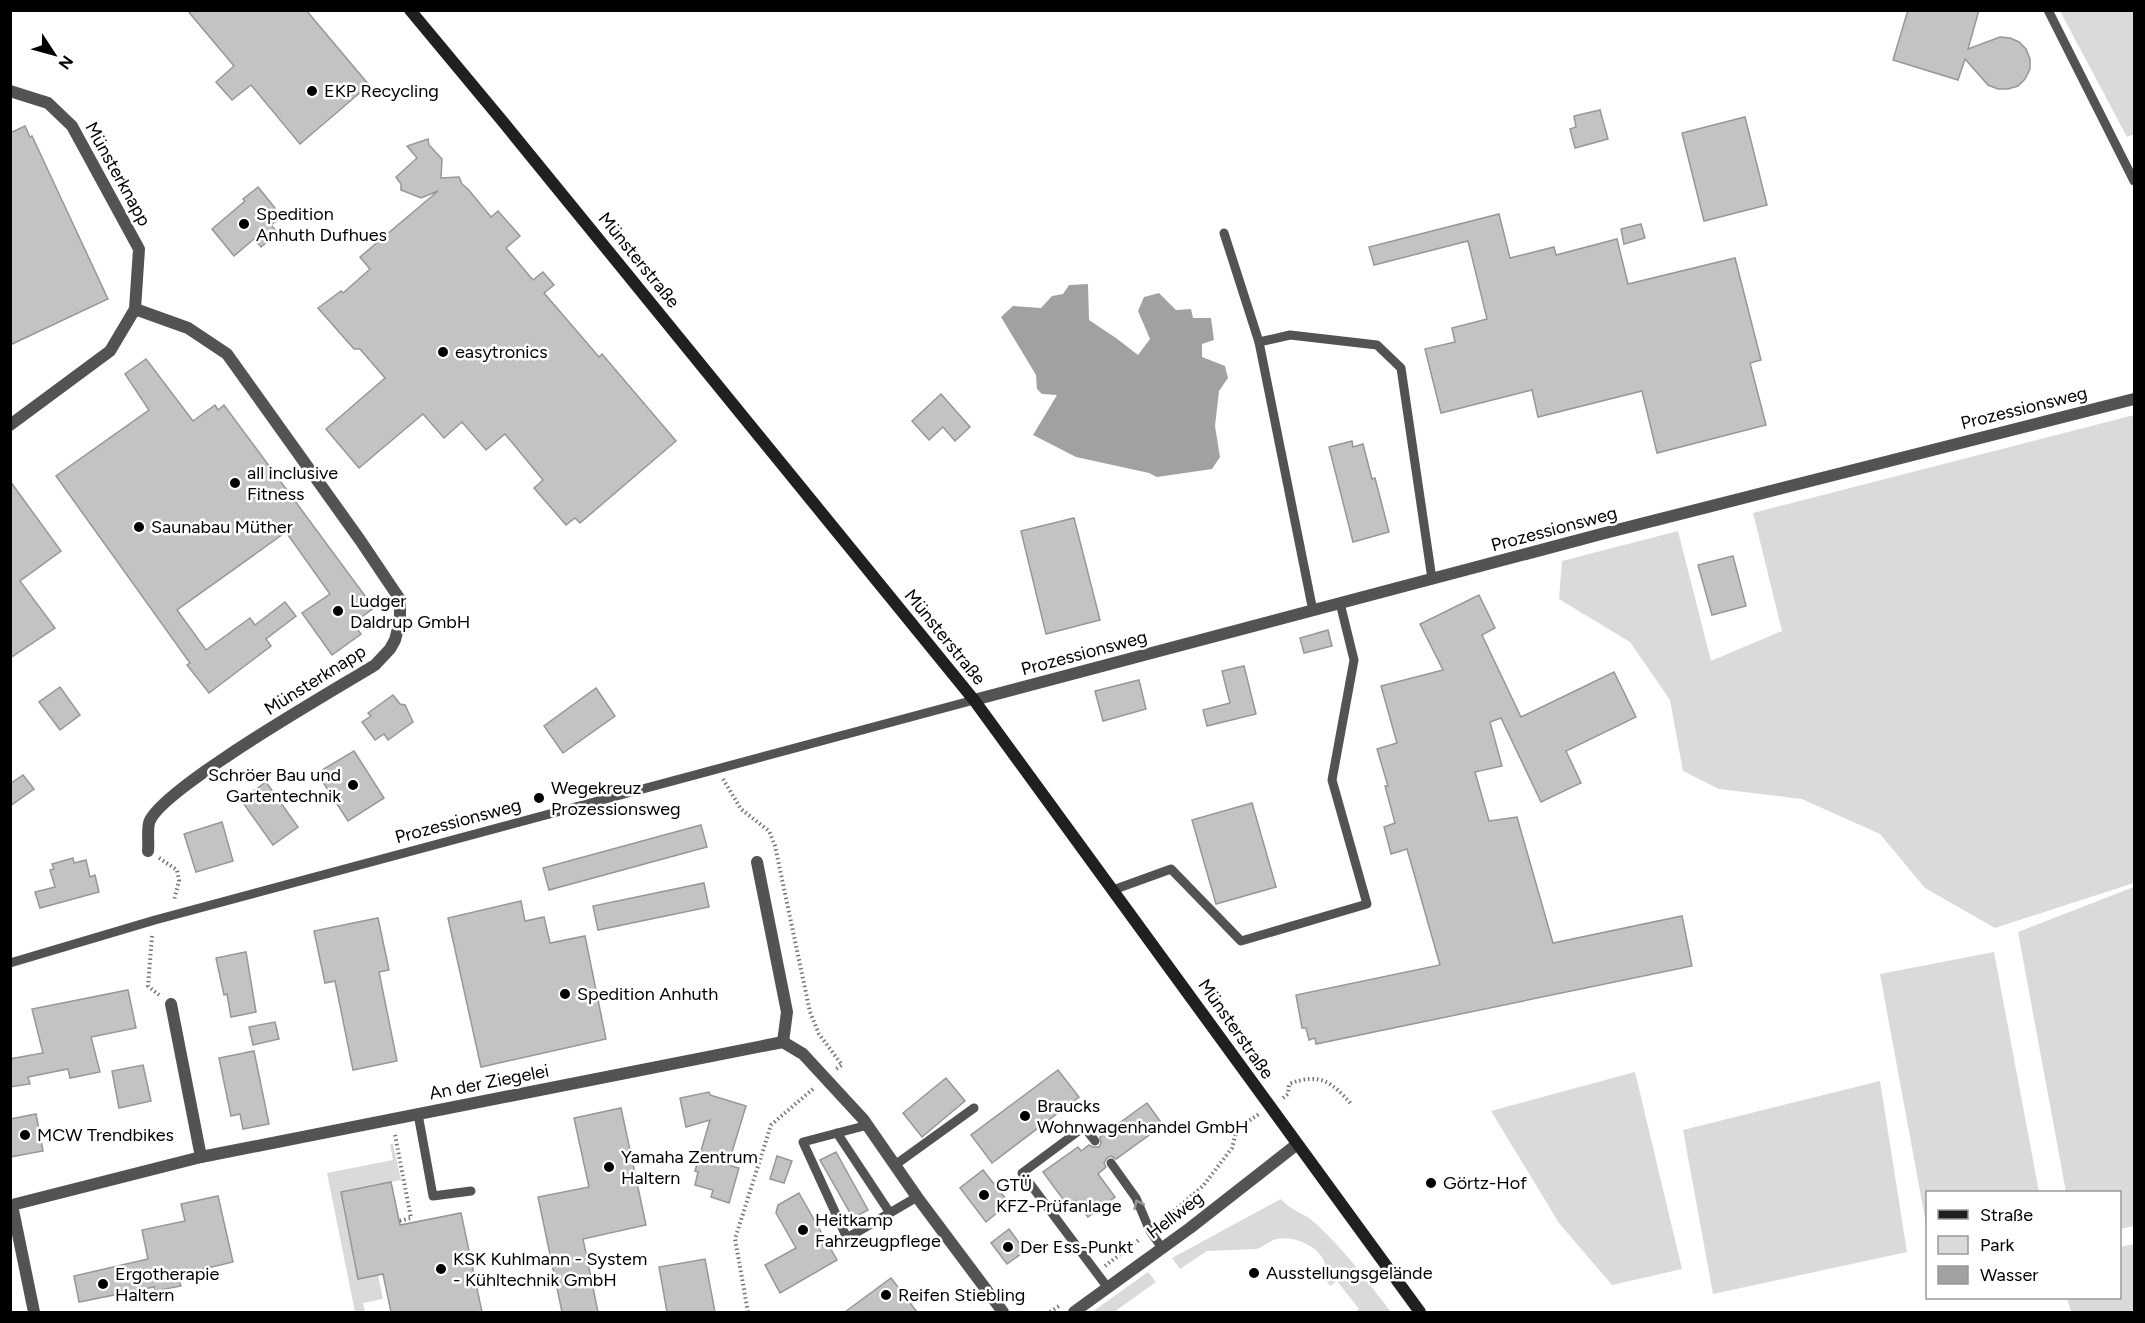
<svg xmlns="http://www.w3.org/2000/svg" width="2145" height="1323" font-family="Figtree,sans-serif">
<rect width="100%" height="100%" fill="#fff"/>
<g fill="#dadada">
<polygon points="2060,11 2134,11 2134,134 2127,137"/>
<polygon points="2134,415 2134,883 1995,928 1925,888 1880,834 1802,799 1719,789 1683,771 1670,700 1630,642 1559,599 1562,561 1678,531 1711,661 1782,631 1753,513"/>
<polygon points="2134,887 2134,1226 2120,1229 2120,1192 2066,1192 2018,932"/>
<polygon points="1994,952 2039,1192 1928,1192 1927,1229 1880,974"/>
<polygon points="1635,1072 1682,1269 1612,1285 1559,1223 1491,1111"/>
<polygon points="1880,1081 1907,1252 1713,1294 1683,1130"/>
<polygon points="390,1144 393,1144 401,1180 341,1192 358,1278 378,1275 383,1299 363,1303 365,1312 355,1312 327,1173 393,1160"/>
<path d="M1281,1199C1289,1210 1305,1213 1315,1223C1344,1249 1367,1281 1391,1312H1355L1359,1309L1337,1281L1330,1286L1324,1278C1325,1275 1327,1272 1326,1268C1324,1248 1295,1235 1277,1239C1270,1240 1264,1247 1256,1249L1207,1251L1180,1269L1172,1258Z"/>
<polygon points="2134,1244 2134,1312 2071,1312 2067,1298 2120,1298 2120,1247"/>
<polygon points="1148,1272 1156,1282 1114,1312 1092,1312"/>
</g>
<polygon fill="#a1a1a1" points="1088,284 1089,320 1116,338 1138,355 1150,339 1138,311 1144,297 1159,293 1176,310 1191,309 1193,318 1211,318 1214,340 1202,344 1202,357 1225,366 1228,378 1219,391 1215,426 1220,457 1212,469 1157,477 1149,473 1076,457 1033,435 1057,395 1042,394 1037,389 1036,375 1001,317 1013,306 1041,308 1052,296 1063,294 1069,285"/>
<g fill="#c3c3c3" stroke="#979797" stroke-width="1.5">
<polygon points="187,10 306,10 369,85 300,144 251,85 232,100 216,82 234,66"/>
<polygon points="1908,10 1979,10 1968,49 2000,37 2010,38 2019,42 2026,49 2030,59 2030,69 2025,79 2018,86 2008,89 1998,89 1988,85 1965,59 1958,80 1893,60"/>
<polygon points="1600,110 1608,139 1575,148 1570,129 1576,127 1574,116"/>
<polygon points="1745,117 1767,205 1704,221 1682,133"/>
<polygon points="25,126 30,137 32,136 108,299 10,345 10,133"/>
<polygon points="428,139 429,145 442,159 441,178 459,177 462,184 468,189 491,217 498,211 520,236 506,248 533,280 543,272 554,285 544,293 599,357 602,354 676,441 580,523 575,518 566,525 534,488 543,480 505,434 486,450 462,422 444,438 423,414 359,468 326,429 385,378 360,349 354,349 318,308 341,291 343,293 370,269 360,257 438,191 421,198 401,190 401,184 396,177 417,158 407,146"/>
<polygon points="258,187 275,208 273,209 280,218 271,225 278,233 261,247 254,239 234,256 212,229 245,201 243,199"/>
<polygon points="1499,214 1510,258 1554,247 1556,255 1617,239 1628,284 1735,258 1761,360 1750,363 1766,425 1657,453 1642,391 1538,417 1532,390 1441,413 1425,349 1455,342 1452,328 1487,319 1468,241 1374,265 1369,247"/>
<polygon points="1641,224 1645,238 1624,244 1621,229"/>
<polygon points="146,359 193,421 215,405 218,410 224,405 374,608 353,623 361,634 332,655 302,613 330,594 286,532 177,610 206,650 250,618 255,625 285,602 296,616 266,639 271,646 209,693 187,665 190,663 56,476 149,410 125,374"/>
<polygon points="941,394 970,427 955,441 943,427 929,440 912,421"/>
<polygon points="1352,441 1353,447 1363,444 1372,479 1375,478 1389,532 1353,542 1329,447"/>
<polygon points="10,481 61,551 20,581 55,628 10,658"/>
<polygon points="1074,518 1100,620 1046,634 1021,531"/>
<polygon points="1733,556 1746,606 1712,615 1698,565"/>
<polygon points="1479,595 1495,628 1482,635 1521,717 1614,672 1636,717 1566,751 1581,783 1541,802 1501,718 1490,722 1502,766 1475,772 1489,821 1517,817 1553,943 1682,916 1692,966 1316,1044 1315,1038 1309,1040 1306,1028 1302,1028 1296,995 1440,965 1407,849 1391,854 1384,827 1395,823 1385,786 1388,786 1377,749 1397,743 1381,686 1443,670 1420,624"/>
<polygon points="1328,630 1332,646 1304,653 1300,638"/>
<polygon points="1244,666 1256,714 1207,726 1203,710 1230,703 1222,671"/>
<polygon points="1139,680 1146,709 1103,721 1095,691"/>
<polygon points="60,687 80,715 60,730 39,702"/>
<polygon points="596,688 615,716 563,753 544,726"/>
<polygon points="393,695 400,704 405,705 413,722 388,740 384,734 375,740 362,722 371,716 368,713"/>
<polygon points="354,751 384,798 348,821 317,773"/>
<polygon points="23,775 34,789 10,806 10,784"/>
<polygon points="266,782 298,827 273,845 241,800"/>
<polygon points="1252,803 1276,887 1216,904 1192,820"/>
<polygon points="222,822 233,861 196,872 184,834"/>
<polygon points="701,825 707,847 549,890 543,868"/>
<polygon points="73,858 74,863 86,860 90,877 95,875 99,892 40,908 35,892 55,887 50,870 54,869 52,864"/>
<polygon points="704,883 709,907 598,930 593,906"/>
<polygon points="521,901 525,921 544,917 550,943 585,936 606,1039 481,1067 448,918"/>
<polygon points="378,918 389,970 379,972 397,1061 353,1070 335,981 325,983 314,931"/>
<polygon points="246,952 256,1012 231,1017 227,994 224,995 216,958"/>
<polygon points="128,990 136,1028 91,1037 100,1072 70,1078 68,1069 28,1077 30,1084 10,1087 10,1059 43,1053 32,1009"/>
<polygon points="275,1022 279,1039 253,1045 249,1027"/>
<polygon points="254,1051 269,1124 243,1129 240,1114 231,1116 219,1058"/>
<polygon points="143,1065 151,1101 119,1108 112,1071"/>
<polygon points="1058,1070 1079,1097 992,1163 971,1135"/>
<polygon points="946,1078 965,1101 922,1137 903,1113"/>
<polygon points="709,1092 710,1095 746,1106 728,1165 739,1168 729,1203 711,1197 713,1190 695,1185 698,1172 695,1171 710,1120 686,1127 680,1098"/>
<polygon points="1147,1103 1163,1125 1116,1159 1111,1156 1107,1158 1104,1163 1106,1167 1098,1174 1115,1197 1088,1217 1075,1200 1068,1206 1043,1172 1078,1147 1081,1151 1089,1145 1093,1147 1099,1147 1101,1143 1100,1137"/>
<polygon points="621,1108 646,1225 583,1239 598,1312 562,1312 538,1197 589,1187 574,1118"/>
<polygon points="36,1114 43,1151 10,1157 10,1119"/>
<polygon points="836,1152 868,1210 853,1218 820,1160"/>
<polygon points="777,1156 792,1161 784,1183 770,1179"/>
<polygon points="983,1170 1009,1203 986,1222 960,1188"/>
<polygon points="391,1182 400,1225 461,1213 482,1312 391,1312 383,1274 358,1279 341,1192"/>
<polygon points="799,1193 837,1260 780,1293 765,1265 796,1248 776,1213 778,1205"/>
<polygon points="218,1196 233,1262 178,1275 181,1286 155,1291 154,1287 79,1302 74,1276 148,1259 142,1230 185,1221 181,1204"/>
<polygon points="1009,1229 1025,1251 1007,1264 991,1243"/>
<polygon points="705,1259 715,1312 667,1312 659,1267"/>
<polygon points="891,1278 917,1312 845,1312"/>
</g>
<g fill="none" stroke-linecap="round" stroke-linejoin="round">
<g stroke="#757575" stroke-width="4" stroke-dasharray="1.5 3" stroke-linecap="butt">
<polyline points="723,779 741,809 769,831 775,846 810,1012 819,1034 842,1065 836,1069"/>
<polyline points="159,858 177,870 179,881 174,900"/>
<polyline points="152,936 148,986 159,995"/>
<path d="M1283,1098L1288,1094L1289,1084C1320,1072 1332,1082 1352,1105"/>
<polyline points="395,1135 411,1218 399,1221"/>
<polyline points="1160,1223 1203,1186 1232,1148 1237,1129 1259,1114"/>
<polyline points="1105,1266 1140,1239"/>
<polyline points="748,1312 735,1239 771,1125 814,1088"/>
<polyline points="1050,1312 1059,1306"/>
</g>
<g stroke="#535353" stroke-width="9">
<polyline points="2048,10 2134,181"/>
<polyline points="1224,233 1259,342"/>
<polyline points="1313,611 1259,342 1290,335 1377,345 1401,368 1432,579"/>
<polyline points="1113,890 1171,869 1241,941 1367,904 1332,780 1354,660 1340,603"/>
<polyline points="10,963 155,920 974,700"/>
<polyline points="418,1114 433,1196 471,1191"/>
<polyline points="868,1125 803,1142 847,1238 917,1197"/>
<polyline points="837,1133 890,1213"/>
<polyline points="1095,1141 1084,1127 1022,1173 1108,1288"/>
<polyline points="1111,1163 1136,1198 1150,1231 1162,1248"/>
<polyline points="895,1165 974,1108"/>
</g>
<g stroke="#535353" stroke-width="12">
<polyline points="10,91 48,103 72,126 139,249 135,309 110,351 10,425"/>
<path d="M135,309L188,328L227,354L360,540L399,598L400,606V621L395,640L390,649L375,665C338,688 158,790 149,823C147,832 149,843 148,851"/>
<polyline points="974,700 1605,533 2134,399"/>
<polyline points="757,862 787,1012 783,1042"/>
<polyline points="171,1004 201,1157"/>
<polyline points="34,1312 12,1205 201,1157 783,1042 803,1054 863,1119 917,1197 1003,1312"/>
</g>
<polyline stroke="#535353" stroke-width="12" points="1074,1312 1190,1228 1296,1145"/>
<polyline stroke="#202020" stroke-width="12" points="410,10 504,123 974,700 1420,1312"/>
</g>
<defs><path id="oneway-chevron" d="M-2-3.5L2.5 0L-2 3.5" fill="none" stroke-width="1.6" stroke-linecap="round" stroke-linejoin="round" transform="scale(1.5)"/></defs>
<use stroke="#989898" href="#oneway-chevron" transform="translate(1138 1204) rotate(-116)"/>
<g fill="#000" stroke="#fff" stroke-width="2">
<circle cx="312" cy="91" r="6"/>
<circle cx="244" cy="224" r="6"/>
<circle cx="443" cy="352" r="6"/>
<circle cx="235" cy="483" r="6"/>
<circle cx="139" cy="527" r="6"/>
<circle cx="338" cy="611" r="6"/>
<circle cx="353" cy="785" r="6"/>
<circle cx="539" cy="798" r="6"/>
<circle cx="565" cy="994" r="6"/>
<circle cx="1025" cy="1116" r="6"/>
<circle cx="25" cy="1135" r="6"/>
<circle cx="609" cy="1167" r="6"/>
<circle cx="1431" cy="1183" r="6"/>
<circle cx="984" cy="1195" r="6"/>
<circle cx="803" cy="1230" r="6"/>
<circle cx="1008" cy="1247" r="6"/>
<circle cx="441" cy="1269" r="6"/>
<circle cx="1254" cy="1273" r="6"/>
<circle cx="103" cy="1284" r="6"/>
<circle cx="886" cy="1295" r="6"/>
</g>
<g text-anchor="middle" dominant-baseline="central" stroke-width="5" stroke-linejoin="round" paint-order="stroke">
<g font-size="18" fill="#000" stroke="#fff" text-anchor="start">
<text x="324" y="91">EKP Recycling</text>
<text x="256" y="214">Spedition<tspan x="256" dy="21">Anhuth Dufhues</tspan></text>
<text x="455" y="352">easytronics</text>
<text x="247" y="473">all inclusive<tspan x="247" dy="21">Fitness</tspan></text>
<text x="151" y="527">Saunabau Müther</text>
<text x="350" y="601">Ludger<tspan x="350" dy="21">Daldrup GmbH</tspan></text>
<text x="341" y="775" text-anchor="end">Schröer Bau und<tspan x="341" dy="21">Gartentechnik</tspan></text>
<text x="551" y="788">Wegekreuz<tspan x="551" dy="21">Prozessionsweg</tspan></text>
<text x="577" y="994">Spedition Anhuth</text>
<text x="1037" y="1106">Braucks<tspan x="1037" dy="21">Wohnwagenhandel GmbH</tspan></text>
<text x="37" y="1135">MCW Trendbikes</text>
<text x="621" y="1157">Yamaha Zentrum<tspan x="621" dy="21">Haltern</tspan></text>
<text x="1443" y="1183">Görtz-Hof</text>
<text x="996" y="1185">GTÜ<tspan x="996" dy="21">KFZ-Prüfanlage</tspan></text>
<text x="815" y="1220">Heitkamp<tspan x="815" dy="21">Fahrzeugpflege</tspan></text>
<text x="1020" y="1247">Der Ess-Punkt</text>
<text x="453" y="1259">KSK Kuhlmann - System<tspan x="453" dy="21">- Kühltechnik GmbH</tspan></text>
<text x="1266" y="1273">Ausstellungsgelände</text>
<text x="115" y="1274">Ergotherapie<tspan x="115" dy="21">Haltern</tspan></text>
<text x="898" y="1295">Reifen Stiebling</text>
</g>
<g font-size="18" fill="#000" stroke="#fff">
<text transform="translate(118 174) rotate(61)">Münsterknapp</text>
<text transform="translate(639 260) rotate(51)">Münsterstraße</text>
<text transform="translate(2024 408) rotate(-14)">Prozessionsweg</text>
<text transform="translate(1554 529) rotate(-15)">Prozessionsweg</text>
<text transform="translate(945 637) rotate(51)">Münsterstraße</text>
<text transform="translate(1084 653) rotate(-15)">Prozessionsweg</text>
<text transform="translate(315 680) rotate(-32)">Münsterknapp</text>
<text transform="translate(458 821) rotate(-15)">Prozessionsweg</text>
<text transform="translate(1236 1029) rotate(55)">Münsterstraße</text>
<text transform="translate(489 1082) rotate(-11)">An der Ziegelei</text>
<text transform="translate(1175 1215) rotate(-37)">Hellweg</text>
</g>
</g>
<rect width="2145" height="1323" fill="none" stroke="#000000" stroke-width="24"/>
<rect x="1926" y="1191" width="195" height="108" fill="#ffffff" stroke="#999999" stroke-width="1.5"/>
<rect x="1938" y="1210" width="30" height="9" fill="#202020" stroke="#999999" stroke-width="1.5"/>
<text x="1980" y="1221" font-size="18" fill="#000000">Straße</text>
<rect x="1938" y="1236" width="30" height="18" fill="#dadada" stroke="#999999" stroke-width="1.5"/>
<text x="1980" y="1251" font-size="18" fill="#000000">Park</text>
<rect x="1938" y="1266" width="30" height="18" fill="#a1a1a1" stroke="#999999" stroke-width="1.5"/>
<text x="1980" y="1281" font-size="18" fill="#000000">Wasser</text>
<g transform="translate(54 54) rotate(126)" stroke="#ffffff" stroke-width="4.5" paint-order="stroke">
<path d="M0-4.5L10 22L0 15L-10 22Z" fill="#000000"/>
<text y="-9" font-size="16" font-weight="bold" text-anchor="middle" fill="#000000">N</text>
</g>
</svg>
